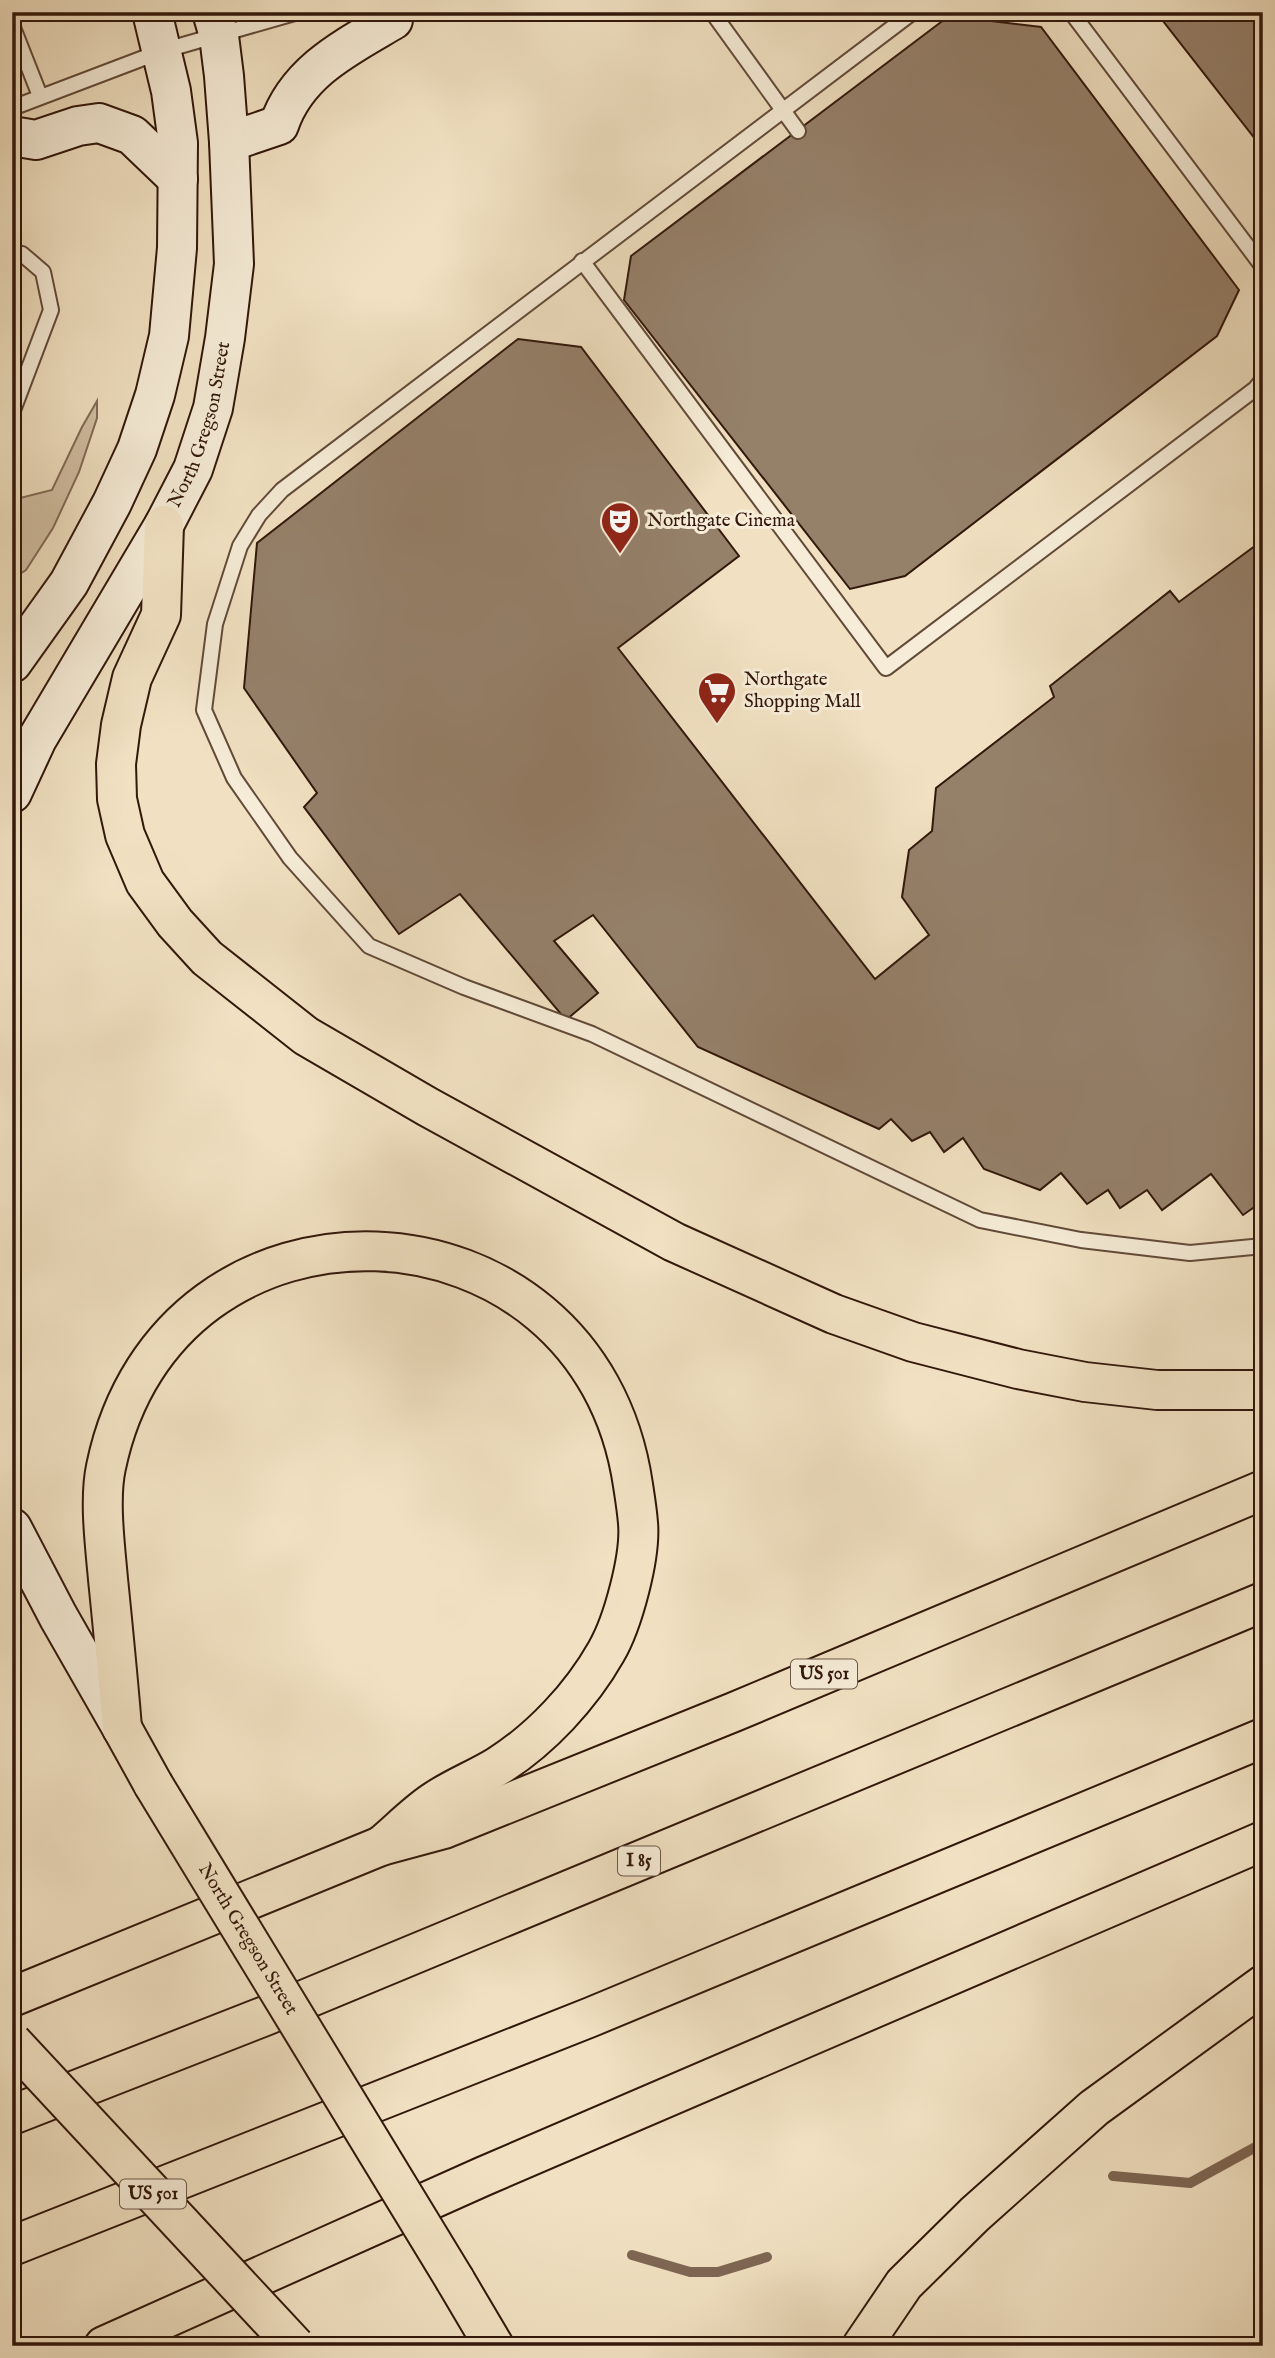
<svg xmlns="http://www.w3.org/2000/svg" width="1275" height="2358" font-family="'IM FELL English',serif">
<rect width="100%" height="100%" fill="#f1e1c2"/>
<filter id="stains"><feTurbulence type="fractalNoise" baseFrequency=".00286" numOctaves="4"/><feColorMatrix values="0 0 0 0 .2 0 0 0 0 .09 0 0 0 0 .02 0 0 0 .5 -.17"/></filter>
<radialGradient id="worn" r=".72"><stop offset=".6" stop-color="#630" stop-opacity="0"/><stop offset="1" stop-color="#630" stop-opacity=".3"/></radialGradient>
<polygon fill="#d1bfa3" stroke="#826b57" stroke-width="2" points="97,401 97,418 79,472 53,528 26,570 12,579 12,500 52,490 82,427"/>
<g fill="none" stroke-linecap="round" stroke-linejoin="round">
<g stroke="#7e6754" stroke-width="10">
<polyline points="1113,2176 1190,2183 1263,2143"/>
<polyline points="632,2255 690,2272 718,2272 767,2257"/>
</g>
</g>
<g fill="#95806a" stroke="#32170b" stroke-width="2">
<polygon points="1156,12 1263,12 1263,149"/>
<polygon points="949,16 1041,27 1239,290 1217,336 905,576 850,589 624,300 631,256"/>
<polygon points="518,339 581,347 739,556 618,648 875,979 929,935 902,897 909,850 932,831 936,788 1054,697 1050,686 1170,591 1179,602 1263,540 1263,1201 1243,1215 1211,1174 1162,1210 1147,1190 1120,1208 1108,1190 1087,1204 1061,1173 1040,1190 984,1169 963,1138 944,1152 930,1132 912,1141 891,1119 879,1129 698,1047 593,915 554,941 598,993 566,1020 460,894 399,934 304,807 317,793 244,688 257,543"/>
</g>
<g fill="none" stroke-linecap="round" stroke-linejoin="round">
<defs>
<g id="service">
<polyline points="712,12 798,131"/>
<polyline points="913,12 282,490 259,515 240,546 215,624 204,710 234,778 290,858 369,946 464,987 592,1034 980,1220 1081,1240 1190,1253 1263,1246"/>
<polyline points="1071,12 1263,267"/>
<polyline points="12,25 40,96"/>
<polyline points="12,108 162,51 298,12"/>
<polyline points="12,253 22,254 43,272 51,310 12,413"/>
<polyline points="582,261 886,668 1255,389 1263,379"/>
</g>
<g id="secondary">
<polyline points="12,136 36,140 78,126 99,123 132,135 178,179"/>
<path d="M229,142L279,125C297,71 347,47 393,20L391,12"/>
<polyline points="12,663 69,583 112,503 137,449 155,395 169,336 177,248 178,143 171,91 152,12"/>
<path id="s1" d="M12,793L37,739L164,525L193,469L213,408L225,338L234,264L229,142L224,76L219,36L212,12"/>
<polyline points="12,1528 58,1616 122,1728"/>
</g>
<g id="trunk">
<polyline points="122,1728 153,1784"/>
<polyline points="455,2280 494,2346"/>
</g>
<g id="motorway">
<polyline points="164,525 161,615 132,678 121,725 116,764 117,799 125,835 145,882 175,923 207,958 306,1036 428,1107 674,1242 834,1314 913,1342 1018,1369 1085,1382 1157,1390 1263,1390"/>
<path d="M122,1728C118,1678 113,1629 108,1579C105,1545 99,1499 106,1467C168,1168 589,1185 633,1485C635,1498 637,1510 638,1523C641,1556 623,1623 606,1652C581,1696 541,1739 498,1766C477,1779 453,1788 433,1802C414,1815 398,1832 381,1846"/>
<polyline points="12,1997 381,1846 444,1829 734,1712 1263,1490"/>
<polyline points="12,2115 265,2016 1263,1602"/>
<polyline points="12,2246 591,2017 1263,1738"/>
<polyline points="104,2346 484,2176 1263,1841"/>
<polyline points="862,2346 904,2284 975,2214 1094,2108 1263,1985"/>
</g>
</defs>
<use href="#service" stroke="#624a39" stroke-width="18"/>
<use href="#secondary" stroke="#32170b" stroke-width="42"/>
<use href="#trunk" stroke="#32170b" stroke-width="42"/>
<use href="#motorway" stroke="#32170b" stroke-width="42"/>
<use href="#service" stroke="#f6ecd7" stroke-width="14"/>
<use href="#secondary" stroke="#f6ecd7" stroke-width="38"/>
<use href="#trunk" stroke="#f1e1c2" stroke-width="38"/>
<use href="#motorway" stroke="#f1e1c2" stroke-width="38"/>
<defs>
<g id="trunk-bridge">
<path id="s2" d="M153,1784L455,2280"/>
<polyline points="12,2042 295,2346"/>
</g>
</defs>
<use href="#trunk-bridge" stroke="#32170b" stroke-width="42" stroke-linecap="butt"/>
<use href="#trunk-bridge" stroke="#f1e1c2" stroke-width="38"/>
</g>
<defs>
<symbol id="theatre-pin" viewBox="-11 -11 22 30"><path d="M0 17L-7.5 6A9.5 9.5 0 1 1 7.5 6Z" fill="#8f2418" stroke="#f6ecd7"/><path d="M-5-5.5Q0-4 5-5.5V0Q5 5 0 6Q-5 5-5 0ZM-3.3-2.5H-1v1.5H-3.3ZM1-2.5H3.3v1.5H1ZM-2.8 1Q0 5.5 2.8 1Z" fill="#fff"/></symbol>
<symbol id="supermarket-pin" viewBox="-11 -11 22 30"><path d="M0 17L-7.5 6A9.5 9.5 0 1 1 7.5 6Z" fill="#8f2418" stroke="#f6ecd7"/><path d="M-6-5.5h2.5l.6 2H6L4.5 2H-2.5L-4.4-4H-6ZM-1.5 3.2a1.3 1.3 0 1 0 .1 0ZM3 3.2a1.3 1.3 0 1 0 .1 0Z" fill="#fff"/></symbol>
</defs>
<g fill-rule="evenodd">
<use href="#theatre-pin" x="598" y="499" width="44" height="60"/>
<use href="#supermarket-pin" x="695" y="669" width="44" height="60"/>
</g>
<g text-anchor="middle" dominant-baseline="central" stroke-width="6" stroke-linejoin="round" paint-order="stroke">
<g fill="#f6ecd7" stroke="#6d5748" stroke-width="2">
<rect x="791" y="1659.5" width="66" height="29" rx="5"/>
<rect x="618" y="1846.5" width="42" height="29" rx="5"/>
<rect x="120" y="2179.5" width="66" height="29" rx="5"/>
</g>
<g font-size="18" font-weight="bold" fill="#32170b">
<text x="824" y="1674">US 501</text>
<text x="639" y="1861">I 85</text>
<text x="153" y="2194">US 501</text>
</g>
<g font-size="19" fill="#32170b" stroke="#f6ecd7">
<text stroke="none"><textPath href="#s1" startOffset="416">North Gregson Street</textPath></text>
<text stroke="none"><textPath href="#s2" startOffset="182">North Gregson Street</textPath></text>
</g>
<g font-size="19" fill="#32170b" stroke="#f6ecd7" text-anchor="start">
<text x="647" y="521">Northgate Cinema</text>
<text x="744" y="680">Northgate<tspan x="744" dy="22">Shopping Mall</tspan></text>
</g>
</g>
<rect width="1275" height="2358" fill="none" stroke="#f1e1c2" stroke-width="42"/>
<rect x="14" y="14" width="1247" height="2330" fill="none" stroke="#32170b" stroke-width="3.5"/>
<rect x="21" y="21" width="1233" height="2316" fill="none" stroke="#32170b" stroke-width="2"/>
<rect width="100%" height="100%" filter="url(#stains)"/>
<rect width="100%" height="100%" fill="url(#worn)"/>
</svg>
